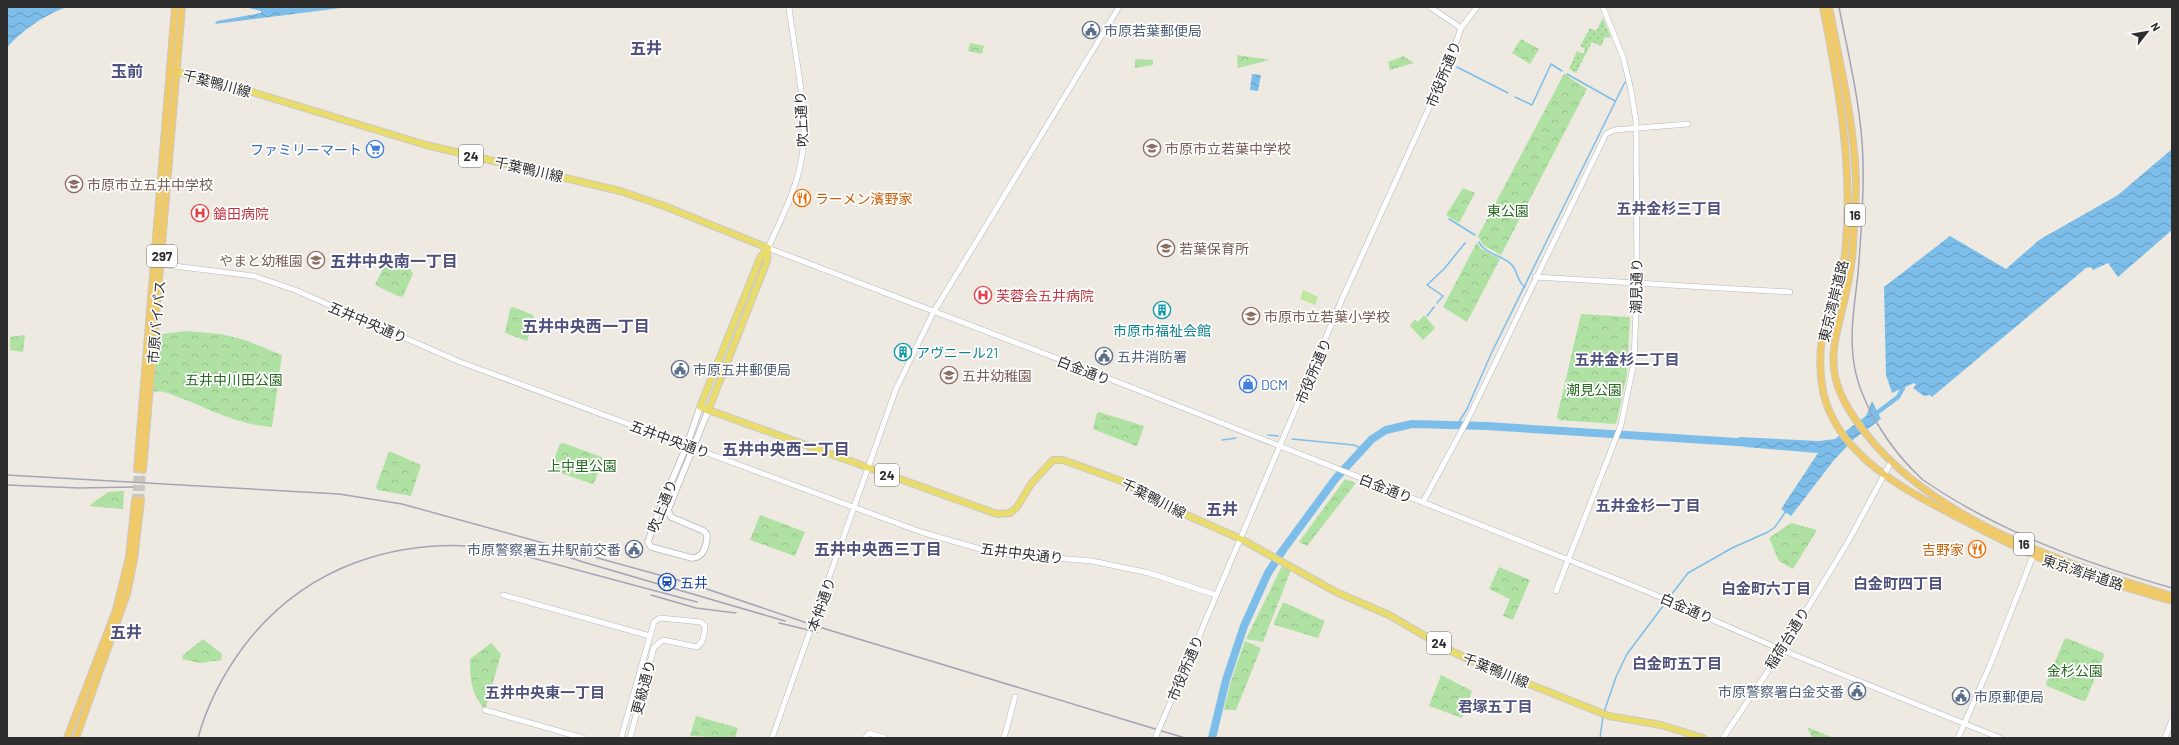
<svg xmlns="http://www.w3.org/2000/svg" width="2179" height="745" font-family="Barlow,'Noto Sans JP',sans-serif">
<defs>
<pattern id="grass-dots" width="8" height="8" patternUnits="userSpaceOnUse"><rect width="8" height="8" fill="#afe1a2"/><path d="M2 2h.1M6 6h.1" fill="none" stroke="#97c18c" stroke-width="1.8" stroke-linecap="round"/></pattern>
<pattern id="forest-crowns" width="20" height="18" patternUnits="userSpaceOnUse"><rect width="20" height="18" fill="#afe1a2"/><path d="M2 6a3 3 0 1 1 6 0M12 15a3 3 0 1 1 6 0" fill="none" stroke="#97c18c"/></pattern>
<pattern id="water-waves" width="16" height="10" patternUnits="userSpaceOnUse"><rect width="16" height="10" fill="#7cbee9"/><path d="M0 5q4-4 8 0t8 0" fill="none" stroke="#669bbd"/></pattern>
</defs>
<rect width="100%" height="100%" fill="#eeeae2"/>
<polygon fill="url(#grass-dots)" points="1603,18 1611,38 1605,37 1601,46 1592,42 1576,73 1569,69 1577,51 1583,54 1585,49 1580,46 1590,28 1596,31"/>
<g fill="url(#forest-crowns)">
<polygon points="1521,39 1539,49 1530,64 1512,53"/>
<polygon points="970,43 984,46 982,54 968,51"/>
<polygon points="1237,55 1270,60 1238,68"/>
<polygon points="1403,56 1414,63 1390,70 1388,62"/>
<polygon points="1135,59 1153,60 1153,65 1135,68"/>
<polygon points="1564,74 1587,89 1501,255 1483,245 1478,236"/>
<polygon points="1463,188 1475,193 1459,223 1446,215"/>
<polygon points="1477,242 1481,249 1500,259 1467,322 1443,307"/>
<polygon points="398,254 401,254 413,274 403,296 400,297 375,285 382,270"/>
<polygon points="513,307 533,315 535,319 527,341 505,333 510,309"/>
<polygon points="1581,314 1630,317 1627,374 1617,421 1615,424 1559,420 1557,417"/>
<polygon points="1424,315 1435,328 1423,340 1410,326 1415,319 1418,322"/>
<path d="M186,331L221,334L245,340L282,355L272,427C231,424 203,405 165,392C160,391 155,392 150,391L155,335Z"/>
<polygon points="25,335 23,352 10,350 10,337"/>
<polygon points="1099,412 1144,426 1138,444 1136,446 1093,429 1097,413"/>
<polygon points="563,443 602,457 603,460 594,483 592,484 553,470 551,467 560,444"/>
<polygon points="389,451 421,465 411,496 378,490 376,487"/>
<polygon points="1345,479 1356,483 1307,546 1299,542"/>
<polygon points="124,491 123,509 89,506 108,492"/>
<polygon points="760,515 805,532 795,556 750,540"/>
<polygon points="1791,523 1817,530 1793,569 1779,561 1769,538"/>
<polygon points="1282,566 1291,570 1263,642 1246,639"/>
<polygon points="1499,567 1530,580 1513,620 1503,616 1510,599 1489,589"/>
<polygon points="1283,602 1325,621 1318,638 1275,625 1274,623"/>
<polygon points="2066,638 2103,653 2104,656 2086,700 2083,701 2047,686 2046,683 2064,640"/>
<polygon points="203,639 222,654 221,660 200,663 182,659 183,655"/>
<polygon points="1245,641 1261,648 1236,710 1224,710 1230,684"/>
<path d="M491,643L501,654L485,710C471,693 470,680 470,659Z"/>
<polygon points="1441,675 1472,691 1462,718 1429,706"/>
<polygon points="696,716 738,728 735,738 690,736"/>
<polygon points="1807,727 1834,738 1812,738"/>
</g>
<polygon fill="#bfe79e" points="1303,290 1318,297 1315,305 1300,299"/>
<g fill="url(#water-waves)">
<path d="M7,7H66C42,17 25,28 7,47Z"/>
<polygon points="244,7 349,7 215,24 217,21 261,13 261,11"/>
<polygon points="1252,74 1261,75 1258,91 1250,90"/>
<polygon points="2172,149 2172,230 2118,277 2108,263 2093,270 2091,267 2086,268 1932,397 1930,395 1924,396 1913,388 1916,385 1914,383 1892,393 1886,375 1884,287 1950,236 2006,269 2039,240 2118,195"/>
<polygon points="1872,401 1881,419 1854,439 1834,460 1791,516 1781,509 1818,453 1745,447 1739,437 1819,441 1835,439 1866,416"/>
</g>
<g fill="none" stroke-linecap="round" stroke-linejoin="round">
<g stroke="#7cbee9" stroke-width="1.5">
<polyline points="1457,67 1508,93"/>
<polyline points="1567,74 1615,101"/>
<polyline points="1515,97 1532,105 1551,64 1562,71"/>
<polyline points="1449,219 1475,235"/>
<path d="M1479,242C1485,255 1503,255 1512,265C1518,272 1517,282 1525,287"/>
<polyline points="1437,303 1443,296 1427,285 1444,269 1465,243"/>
<polyline points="1427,316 1434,307"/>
<polyline points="1457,425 1467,409 1491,354 1625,82"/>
<polyline points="1268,435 1278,436"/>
<polyline points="1292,439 1354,445 1363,449"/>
<polyline points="1222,440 1236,438"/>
<polyline points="1668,599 1688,573 1732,548 1768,532 1775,527 1786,511"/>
<polyline points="1604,712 1616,677 1627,654 1666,602"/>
<polyline points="1600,738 1603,716"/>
</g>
<polyline stroke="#7cbee9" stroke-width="4.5" points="1874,415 1898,397 1903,388"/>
<polyline stroke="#7cbee9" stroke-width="8" points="1212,738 1226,680 1244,626 1268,573 1283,550 1336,478 1372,439 1386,430 1412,424 1486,426 1753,443"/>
<g stroke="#c8c4be" stroke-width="6" stroke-dasharray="6 3" stroke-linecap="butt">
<polyline points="135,500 137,469"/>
<polyline points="141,500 143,470"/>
</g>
<defs>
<g id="tertiary">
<path d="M789,7C794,50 809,115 802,156C797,189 781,219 768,248L1082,368L1569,560L1646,591L1782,650L2000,738"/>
<polyline points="1430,7 1461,28"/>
<polyline points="158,264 254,276 295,290 460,362 921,532 994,553 1092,561 1149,573 1216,595"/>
<polyline points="1535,277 1790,292"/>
<polyline points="1423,502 1469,417 1606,134 1614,130 1688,124"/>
<polyline points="1556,591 1621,425 1634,362 1637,284 1636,121 1631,90 1623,57 1603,7"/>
<polyline points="503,595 650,636"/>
<polyline points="1199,636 1343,297 1448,66 1461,28 1477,7"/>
<polyline points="485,710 583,738"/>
<path d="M621,738L654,622L660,618L701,622L705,626C704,634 704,642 697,647L663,640L654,647L630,738"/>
<polyline points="772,738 896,389 933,313 1119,7"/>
<polyline points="865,738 869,733 885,738"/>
<polyline points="1004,738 1015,697"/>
<polyline points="1723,738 1782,650 1848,542 1891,462"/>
<polyline points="1958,738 1990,665 2033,556"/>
<polyline points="2165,738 2172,720"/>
</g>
<path id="secondary" d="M700,407L687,445L655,520L648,542L651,547L692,558C704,558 707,544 707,535L704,531L671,517L668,510L708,411"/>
<g id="primary">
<polyline points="170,70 239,88 426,145 620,191 664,206 768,248"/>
<polyline points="768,248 760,258 700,407 997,514 1010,513 1017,507 1031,484 1053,460 1063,460 1124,482 1155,501 1241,539 1336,592 1389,615 1451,651 1479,664 1609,716 1661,725 1703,738"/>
<polyline points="708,411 767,261 768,248"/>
</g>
<g id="trunk">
<path d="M1823,7C1839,89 1854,170 1845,254C1842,277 1833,298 1826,320C1820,341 1819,364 1822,385C1825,408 1838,432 1855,449C1883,480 1930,503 1967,522C1996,537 2025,553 2055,564C2094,579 2133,589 2172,601"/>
<path d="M1829,7C1840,64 1854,122 1856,180C1856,202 1854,225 1853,247C1852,265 1848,285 1844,302C1838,328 1830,350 1835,376C1840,399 1853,417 1867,435C1937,523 2068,565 2172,596"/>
<polyline points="137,469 175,7"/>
<polyline points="143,470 182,7"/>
<polyline points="67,738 116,610 129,557 135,500"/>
<polyline points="76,738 127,594 134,560 141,500"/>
</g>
</defs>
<use href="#tertiary" stroke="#b5b6c0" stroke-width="6"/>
<use href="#secondary" stroke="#b5b6c0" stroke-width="7"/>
<use href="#primary" stroke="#c9c9c9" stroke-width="8"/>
<use href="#trunk" stroke="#c9c9c9" stroke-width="8"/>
<use href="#tertiary" stroke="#fff" stroke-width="5"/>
<use href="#secondary" stroke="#fff" stroke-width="5.5"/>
<use href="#primary" stroke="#eadc6b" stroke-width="6"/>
<use href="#trunk" stroke="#f0c968" stroke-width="6"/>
<g stroke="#a4a4b7" stroke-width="1.5">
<path d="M1839,7C1849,58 1862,110 1863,162C1864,200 1861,237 1858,274C1855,301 1850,329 1853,356C1857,401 1891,451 1923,480C1999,532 2085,563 2172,588"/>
<polyline points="7,475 339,494 402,504 692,584 819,627 1185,738"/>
<polyline points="7,485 79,488 133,487"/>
<polyline points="536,546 583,562 785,621"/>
<polyline points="651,595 696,608 736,613"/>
<polyline points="779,623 817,632"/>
<path d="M198,738C207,705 224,673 244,646C305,566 397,536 495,548L697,602"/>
</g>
<defs>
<polyline id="tertiary-bridge" points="1155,738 1199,636"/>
</defs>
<use href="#tertiary-bridge" stroke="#b5b6c0" stroke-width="6" stroke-linecap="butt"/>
<use href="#tertiary-bridge" stroke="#fff" stroke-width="5"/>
</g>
<defs>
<symbol id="civic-ring" viewBox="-11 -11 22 22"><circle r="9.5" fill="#fff" stroke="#5c6f8a" stroke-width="1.5"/><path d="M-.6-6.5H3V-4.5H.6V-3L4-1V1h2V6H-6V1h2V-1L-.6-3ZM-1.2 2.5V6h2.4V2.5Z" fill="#5c6f8a"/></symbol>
<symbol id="school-ring" viewBox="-11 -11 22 22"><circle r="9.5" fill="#fff" stroke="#8d6e63" stroke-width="1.5"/><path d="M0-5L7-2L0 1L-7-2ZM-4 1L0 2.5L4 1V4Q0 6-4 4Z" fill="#8d6e63"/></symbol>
<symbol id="supermarket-ring" viewBox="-11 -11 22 22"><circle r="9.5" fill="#fff" stroke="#3f7fe0" stroke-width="1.5"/><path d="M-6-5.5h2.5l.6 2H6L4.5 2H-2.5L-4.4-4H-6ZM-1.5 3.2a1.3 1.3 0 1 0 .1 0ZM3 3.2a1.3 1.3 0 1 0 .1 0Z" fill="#3f7fe0"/></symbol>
<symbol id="restaurant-ring" viewBox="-11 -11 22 22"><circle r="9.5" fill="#fff" stroke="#e8710a" stroke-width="1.5"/><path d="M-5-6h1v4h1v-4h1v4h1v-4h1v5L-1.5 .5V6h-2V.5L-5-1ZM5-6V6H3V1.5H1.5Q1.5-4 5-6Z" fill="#e8710a"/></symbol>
<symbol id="hospital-ring" viewBox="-11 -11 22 22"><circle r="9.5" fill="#fff" stroke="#e0444e" stroke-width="1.5"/><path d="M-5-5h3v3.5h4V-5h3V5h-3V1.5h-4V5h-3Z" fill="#e0444e"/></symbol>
<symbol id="building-ring" viewBox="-11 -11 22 22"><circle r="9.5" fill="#fff" stroke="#0f9aa8" stroke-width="1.5"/><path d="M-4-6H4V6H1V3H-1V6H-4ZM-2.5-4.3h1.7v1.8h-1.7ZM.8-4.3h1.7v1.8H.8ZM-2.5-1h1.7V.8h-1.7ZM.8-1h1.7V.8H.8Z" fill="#0f9aa8"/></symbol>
<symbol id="shop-ring" viewBox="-11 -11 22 22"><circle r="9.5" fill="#fff" stroke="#3f7fe0" stroke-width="1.5"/><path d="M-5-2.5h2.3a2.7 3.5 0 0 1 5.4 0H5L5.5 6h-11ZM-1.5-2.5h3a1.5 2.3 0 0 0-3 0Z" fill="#3f7fe0"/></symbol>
<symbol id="station-ring" viewBox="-11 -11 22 22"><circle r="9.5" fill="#fff" stroke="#1a4fb4" stroke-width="1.5"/><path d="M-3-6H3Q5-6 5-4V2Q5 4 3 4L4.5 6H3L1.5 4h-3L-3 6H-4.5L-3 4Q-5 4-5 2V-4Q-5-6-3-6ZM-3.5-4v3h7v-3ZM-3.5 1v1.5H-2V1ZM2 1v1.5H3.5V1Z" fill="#1a4fb4"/></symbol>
</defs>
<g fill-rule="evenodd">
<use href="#civic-ring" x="1081" y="20" width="20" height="20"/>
<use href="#school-ring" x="1142" y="138" width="20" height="20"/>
<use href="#supermarket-ring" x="365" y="139" width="20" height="20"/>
<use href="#school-ring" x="64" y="174" width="20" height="20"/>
<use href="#restaurant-ring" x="792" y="188" width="20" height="20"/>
<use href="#hospital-ring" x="190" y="203" width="20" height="20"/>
<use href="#school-ring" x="1156" y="238" width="20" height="20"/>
<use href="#school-ring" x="306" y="250" width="20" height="20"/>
<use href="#hospital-ring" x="973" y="285" width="20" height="20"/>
<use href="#building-ring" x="1152" y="300" width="20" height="20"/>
<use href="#school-ring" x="1241" y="306" width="20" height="20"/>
<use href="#building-ring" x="893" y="342" width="20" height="20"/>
<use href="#civic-ring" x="1094" y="346" width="20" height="20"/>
<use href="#civic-ring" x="670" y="359" width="20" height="20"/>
<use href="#school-ring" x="939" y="365" width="20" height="20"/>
<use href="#shop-ring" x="1238" y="374" width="20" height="20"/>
<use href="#civic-ring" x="624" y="539" width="20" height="20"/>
<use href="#restaurant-ring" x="1967" y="539" width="20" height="20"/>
<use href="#station-ring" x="657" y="572" width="20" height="20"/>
<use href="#civic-ring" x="1847" y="681" width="20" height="20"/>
<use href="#civic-ring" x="1951" y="686" width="20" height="20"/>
</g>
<g text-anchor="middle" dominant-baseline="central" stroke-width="3.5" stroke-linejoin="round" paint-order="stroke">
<g fill="#fff" stroke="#6d6d6d" stroke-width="1">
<rect x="459" y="145" width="24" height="22" rx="3"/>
<rect x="1845" y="204" width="20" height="22" rx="3"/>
<rect x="147" y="245" width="30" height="22" rx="3"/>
<rect x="875" y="464" width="24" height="22" rx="3"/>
<rect x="2014" y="533" width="20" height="22" rx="3"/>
<rect x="1427" y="632" width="24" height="22" rx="3"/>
</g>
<g font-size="13" font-weight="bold" fill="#2e2e2e">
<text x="471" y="156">24</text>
<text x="1855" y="215">16</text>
<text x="162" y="256">297</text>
<text x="887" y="475">24</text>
<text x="2024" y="544">16</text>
<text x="1439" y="643">24</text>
</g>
<g font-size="14" fill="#4e5e75" stroke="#fff" text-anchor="start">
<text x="1104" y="30">市原若葉郵便局</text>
<text x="1117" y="356">五井消防署</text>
<text x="693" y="369">市原五井郵便局</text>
<text x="621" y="549" text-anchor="end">市原警察署五井駅前交番</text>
<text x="1844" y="691" text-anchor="end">市原警察署白金交番</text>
<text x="1974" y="696">市原郵便局</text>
</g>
<g font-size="14" fill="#2e2e2e" stroke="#fff">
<text transform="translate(1443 74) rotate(-68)">市役所通り</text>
<text transform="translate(217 83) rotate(15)">千葉鴨川線</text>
<text transform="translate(801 119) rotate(-93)">吹上通り</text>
<text transform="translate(529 169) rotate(13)">千葉鴨川線</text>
<text transform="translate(1636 286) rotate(-89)">潮見通り</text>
<text transform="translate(1833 301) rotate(-76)">東京湾岸道路</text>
<text transform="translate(156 322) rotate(-85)">市原バイパス</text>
<text transform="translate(368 322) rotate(23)">五井中央通り</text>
<text transform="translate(1084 370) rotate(21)">白金通り</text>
<text transform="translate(1313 371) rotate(-67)">市役所通り</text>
<text transform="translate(670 439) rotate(20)">五井中央通り</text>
<text transform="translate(1386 488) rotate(21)">白金通り</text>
<text transform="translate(1154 498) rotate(27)">千葉鴨川線</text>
<text transform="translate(662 506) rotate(-68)">吹上通り</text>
<text transform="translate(1022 553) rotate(7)">五井中央通り</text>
<text transform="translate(2083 572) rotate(18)">東京湾岸道路</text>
<text transform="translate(821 604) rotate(-70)">本仲通り</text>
<text transform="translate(1687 608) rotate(23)">白金通り</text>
<text transform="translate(1787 638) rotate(-58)">稲荷台通り</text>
<text transform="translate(1185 668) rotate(-67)">市役所通り</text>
<text transform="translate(1496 670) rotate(22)">千葉鴨川線</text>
<text transform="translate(643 687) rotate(-75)">更級通り</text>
</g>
<g font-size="14" fill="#785e54" stroke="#fff" text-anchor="start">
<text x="1165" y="148">市原市立若葉中学校</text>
<text x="87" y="184">市原市立五井中学校</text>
<text x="1179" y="248">若葉保育所</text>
<text x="303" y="260" text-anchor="end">やまと幼稚園</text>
<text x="1264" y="316">市原市立若葉小学校</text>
<text x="962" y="375">五井幼稚園</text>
</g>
<g font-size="14" fill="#366cbe" stroke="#fff" text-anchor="end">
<text x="362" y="149">ファミリーマート</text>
<text x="1261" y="384" text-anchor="start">DCM</text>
</g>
<g font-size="14" fill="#c56008" stroke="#fff" text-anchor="start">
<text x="815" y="198">ラーメン濱野家</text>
<text x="1964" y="549" text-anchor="end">吉野家</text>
</g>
<g font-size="14" fill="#266920" stroke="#fff">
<text x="1508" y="210">東公園</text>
<text x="234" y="379">五井中川田公園</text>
<text x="1594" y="389">潮見公園</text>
<text x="582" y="465">上中里公園</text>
<text x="2075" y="670">金杉公園</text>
</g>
<g font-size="14" fill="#be3a42" stroke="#fff" text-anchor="start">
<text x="213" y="213">鎗田病院</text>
<text x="996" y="295">芙蓉会五井病院</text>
</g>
<g font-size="14" fill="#0d838f" stroke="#fff">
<text x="1162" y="330">市原市福祉会館</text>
<text x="916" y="352" text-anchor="start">アヴニール21</text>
</g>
<g font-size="14" fill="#164399" stroke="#fff" text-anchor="start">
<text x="680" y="582">五井</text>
</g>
<g font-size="15" font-weight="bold" fill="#50527d" stroke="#fff">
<text x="1669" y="208">五井金杉三丁目</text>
<text x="1627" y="359">五井金杉二丁目</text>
<text x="1648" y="505">五井金杉一丁目</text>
<text x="1898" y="583">白金町四丁目</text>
<text x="1766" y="588">白金町六丁目</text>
<text x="1677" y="663">白金町五丁目</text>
<text x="545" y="692">五井中央東一丁目</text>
<text x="1495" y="706">君塚五丁目</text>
</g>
<g font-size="16" font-weight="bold" fill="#50527d" stroke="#fff">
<text x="646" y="47">五井</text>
<text x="127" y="70">玉前</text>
<text x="394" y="260">五井中央南一丁目</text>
<text x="586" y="325">五井中央西一丁目</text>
<text x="786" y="448">五井中央西二丁目</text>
<text x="1222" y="508">五井</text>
<text x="878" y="548">五井中央西三丁目</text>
<text x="126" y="631">五井</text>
</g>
</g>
<rect width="2179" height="745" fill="none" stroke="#2e2e2e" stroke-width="16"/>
<g transform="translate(2147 32) rotate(59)" stroke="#ffffff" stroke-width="3" paint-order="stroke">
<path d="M0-3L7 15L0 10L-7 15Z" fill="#2e2e2e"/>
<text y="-6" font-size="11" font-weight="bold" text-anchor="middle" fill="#2e2e2e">N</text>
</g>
</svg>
